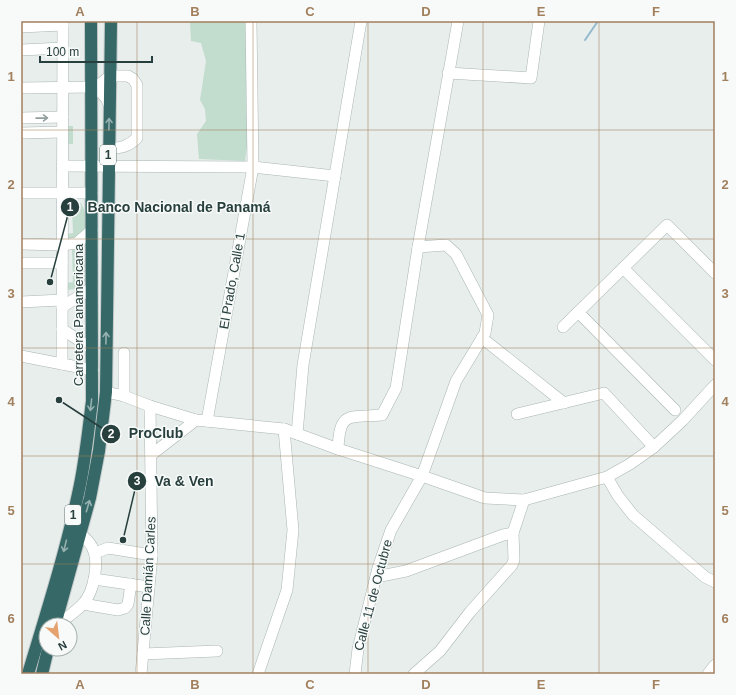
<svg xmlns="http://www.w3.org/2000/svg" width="736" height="695" font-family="Arial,sans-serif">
<rect width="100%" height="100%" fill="#e7eeec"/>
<g fill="#c2dcce">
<polygon points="190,21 247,21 247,62 246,107 248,140 245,161 199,159 197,134 206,121 205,109 200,100 206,61 201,43 191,41"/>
<rect x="66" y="126" width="7" height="18"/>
<polygon points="66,199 81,203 86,214 87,230 76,241 67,241 67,234 73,233 72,208 66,207"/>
<polygon points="72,249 82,252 87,263 87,279 76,289 67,290 67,283 73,282"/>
</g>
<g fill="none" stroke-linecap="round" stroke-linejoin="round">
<polyline stroke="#95b9cd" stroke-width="2" points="585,40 598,21"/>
<defs>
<g id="minor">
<polyline points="21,27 63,25"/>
<polyline points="21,50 63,48"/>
<polyline points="448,73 531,78 539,21"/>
<path d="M92,87C100,91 105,95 109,104"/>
<path d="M21,88L92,87L99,85L110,76H128L133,79L137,85V138C128,147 120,148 108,149"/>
<polyline points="21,118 63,117"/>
<polyline points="21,133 62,132"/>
<polyline points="62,166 253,167 335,176"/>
<polyline points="21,193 92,193"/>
<polyline points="21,244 62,245 77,243 92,230"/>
<polyline points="21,263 62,263"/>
<polyline points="623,268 715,360"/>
<polyline points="21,302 62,300"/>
<polyline points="62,307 92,288"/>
<polyline points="578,312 675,410"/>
<polyline points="563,327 667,225 715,273"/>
<polyline points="62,329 92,349"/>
<polyline points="482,338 564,403"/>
<polyline points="21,356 93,370"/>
<polyline points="62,364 63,21"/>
<polyline points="106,392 124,396 150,406 196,420 284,429 338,449 422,476 485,498 524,500 607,477 630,464 654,447 683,420 715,385"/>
<polyline points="124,396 124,353"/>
<polyline points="517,414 604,393 654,447"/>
<polyline points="207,421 253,167 251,21"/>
<polyline points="297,434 303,365 361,21"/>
<path d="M338,449C340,410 348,418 382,415L396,388L418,247L458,21"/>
<polyline points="151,455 196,420"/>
<polyline points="607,477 618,496 633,515 705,577 715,582"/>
<polyline points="95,553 108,548 152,555"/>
<polyline points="376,577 406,571 503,535 513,533"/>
<polyline points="94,579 149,587"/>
<polyline points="83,604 118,610 125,608 128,604 131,584"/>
<path d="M58,625C66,618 75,612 82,605C94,593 100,562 92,547C90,542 84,537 80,533"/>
<polyline points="143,654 217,651"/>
<polyline points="141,674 152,555 150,406"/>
<polyline points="258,674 287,590 293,530 284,429"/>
<polyline points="355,674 358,649 378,568 391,530 422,476 456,381 485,333 488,315 456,254 446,245 418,247"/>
<polyline points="414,674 440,651 470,612 512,565 514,560 513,533 524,500"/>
<polyline points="708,674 715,665"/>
</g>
<g id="highway">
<polyline points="55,625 90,498 99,451 106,392 111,21"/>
<path d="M28,674C46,614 65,555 78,494C85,464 88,432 92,401L91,21"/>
<polyline points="42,674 48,649"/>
</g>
</defs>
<use href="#minor" stroke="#aab6b4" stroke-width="12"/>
<use href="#highway" stroke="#c3c9c9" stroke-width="14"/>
<use href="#minor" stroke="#fff" stroke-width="11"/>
<use href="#highway" stroke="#356867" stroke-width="12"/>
</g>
<defs><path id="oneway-shaft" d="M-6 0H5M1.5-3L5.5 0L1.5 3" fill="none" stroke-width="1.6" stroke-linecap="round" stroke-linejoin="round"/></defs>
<use stroke="#939f9e" href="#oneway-shaft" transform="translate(42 118) rotate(-1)"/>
<g stroke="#96b1b0">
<use href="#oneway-shaft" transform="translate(109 124) rotate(-89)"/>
<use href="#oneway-shaft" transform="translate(106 338) rotate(-89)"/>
<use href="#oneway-shaft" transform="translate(91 405) rotate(96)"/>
<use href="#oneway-shaft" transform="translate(88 506) rotate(-74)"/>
<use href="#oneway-shaft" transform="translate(65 546) rotate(104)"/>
</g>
<path fill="none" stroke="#a27f5d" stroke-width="1" stroke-opacity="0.55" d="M137,21V674M253,21V674M368,21V674M483,21V674M599,21V674M21,130H715M21,239H715M21,348H715M21,456H715M21,564H715"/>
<g text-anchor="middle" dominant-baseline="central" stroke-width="3" stroke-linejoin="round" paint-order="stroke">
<g fill="#f7faf9" stroke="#657775" stroke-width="1">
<rect x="100" y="145" width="16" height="20" rx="3"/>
<rect x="65" y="505" width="16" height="20" rx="3"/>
</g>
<g font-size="12" font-weight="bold" fill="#273f3d">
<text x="108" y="155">1</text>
<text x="73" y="515">1</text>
</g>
<g font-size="13" fill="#273f3d" stroke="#f7faf9">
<text transform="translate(232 281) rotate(-80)">El Prado, Calle 1</text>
<text transform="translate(78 315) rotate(-90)">Carretera Panamericana</text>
<text transform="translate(148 576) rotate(-87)">Calle Damián Carles</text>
<text transform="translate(373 595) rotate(-75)">Calle 11 de Octubre</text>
</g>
</g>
<path fill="none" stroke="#273f3d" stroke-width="1.5" d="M50 282L70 207M59 400L111 434M123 540L137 481"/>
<g fill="#273f3d" stroke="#f7faf9" stroke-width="1.5">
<circle cx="50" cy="282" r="4"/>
<circle cx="59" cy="400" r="4"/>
<circle cx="123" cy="540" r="4"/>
<circle cx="70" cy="207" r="10"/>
<circle cx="111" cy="434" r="10"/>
<circle cx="137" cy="481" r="10"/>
</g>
<g font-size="12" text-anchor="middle" font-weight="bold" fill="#fff">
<text x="70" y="211">1</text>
<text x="111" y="438">2</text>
<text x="137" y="485">3</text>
</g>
<g font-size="14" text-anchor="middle" font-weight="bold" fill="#273f3d" stroke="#f7faf9" stroke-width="3" stroke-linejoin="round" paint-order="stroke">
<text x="179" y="212">Banco Nacional de Panamá</text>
<text x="156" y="438">ProClub</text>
<text x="184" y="486">Va &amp; Ven</text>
</g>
<rect width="736" height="695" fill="none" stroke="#f7faf9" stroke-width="44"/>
<g transform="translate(58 637) rotate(152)"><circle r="19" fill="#f7faf9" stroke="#a4afae"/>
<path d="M0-3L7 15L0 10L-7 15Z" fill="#e5a16e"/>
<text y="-6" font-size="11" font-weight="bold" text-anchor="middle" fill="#273f3d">N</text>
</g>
<path d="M40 56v6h112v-6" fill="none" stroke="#273f3d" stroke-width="2"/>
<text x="46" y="56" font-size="12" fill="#273f3d" stroke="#f7faf9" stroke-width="3" paint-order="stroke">100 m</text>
<rect x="22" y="22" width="692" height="651" fill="none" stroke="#a27f5d" stroke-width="1.5"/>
<g font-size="13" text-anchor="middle" font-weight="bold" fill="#a27f5d">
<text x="80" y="16">A</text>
<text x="195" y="16">B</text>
<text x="310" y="16">C</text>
<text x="426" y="16">D</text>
<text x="541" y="16">E</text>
<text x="656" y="16">F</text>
<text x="11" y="81">1</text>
<text x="725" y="81">1</text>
<text x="11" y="189">2</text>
<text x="725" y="189">2</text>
<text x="11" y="298">3</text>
<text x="725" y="298">3</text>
<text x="11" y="406">4</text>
<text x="725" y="406">4</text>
<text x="11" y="515">5</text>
<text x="725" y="515">5</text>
<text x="11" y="623">6</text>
<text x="725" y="623">6</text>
<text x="80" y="689">A</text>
<text x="195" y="689">B</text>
<text x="310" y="689">C</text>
<text x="426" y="689">D</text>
<text x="541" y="689">E</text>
<text x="656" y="689">F</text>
</g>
</svg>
